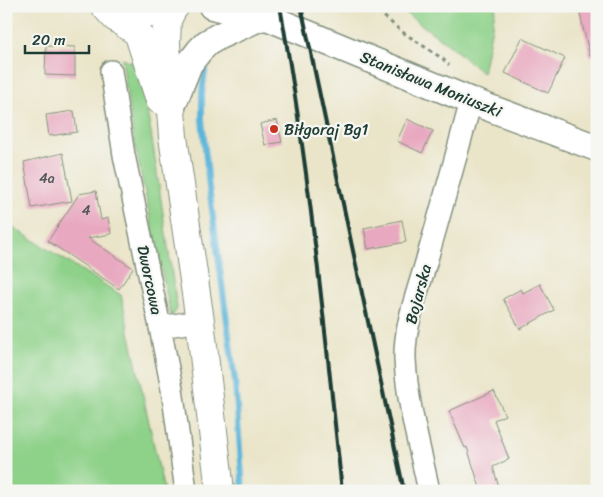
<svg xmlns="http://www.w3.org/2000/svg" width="603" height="497" font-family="Sriracha,sans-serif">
<rect width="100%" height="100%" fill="#f6f6f2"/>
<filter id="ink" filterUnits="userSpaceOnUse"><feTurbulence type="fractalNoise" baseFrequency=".02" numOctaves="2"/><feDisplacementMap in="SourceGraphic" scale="10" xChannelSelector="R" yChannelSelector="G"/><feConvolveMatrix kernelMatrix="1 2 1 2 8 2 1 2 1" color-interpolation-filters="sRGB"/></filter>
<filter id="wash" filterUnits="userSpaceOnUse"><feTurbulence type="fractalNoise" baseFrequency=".0096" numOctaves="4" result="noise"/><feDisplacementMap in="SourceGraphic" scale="20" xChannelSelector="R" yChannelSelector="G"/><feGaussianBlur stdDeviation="1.12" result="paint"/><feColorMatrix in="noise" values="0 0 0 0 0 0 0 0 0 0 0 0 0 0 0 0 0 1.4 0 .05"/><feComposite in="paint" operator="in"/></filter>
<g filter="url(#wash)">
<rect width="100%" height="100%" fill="#eae5c9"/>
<g fill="#8ed189" stroke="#56875e">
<polygon points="396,6 496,6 483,73 449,45"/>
<polygon points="122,58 128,61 129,63 131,63 130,61 137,62 152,137 151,138 152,139 177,308 174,314 171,316 133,136"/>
<polygon points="6,223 121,295 164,491 6,491"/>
</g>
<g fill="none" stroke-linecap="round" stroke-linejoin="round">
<polyline stroke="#5cb5da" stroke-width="6" points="205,70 202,93 202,119 209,187 235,381 243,491"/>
</g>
<g id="blocks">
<g fill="#e8a8c0">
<polygon points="578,6 597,6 597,56 590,56"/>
<polygon points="522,38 565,58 548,93 505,73"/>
<polygon points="46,46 75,47 75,76 45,75"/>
<polygon points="74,111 77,132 49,136 46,115"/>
<polygon points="407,119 433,131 422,153 397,141"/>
<polygon points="277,120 282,142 265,145 260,124"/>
<polygon points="63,153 72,201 32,208 24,162"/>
<polygon points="96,191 101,220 108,218 111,234 88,238 133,268 119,289 48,241 79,194"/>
<polygon points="402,220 406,242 368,249 364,228"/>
<polygon points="540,284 554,310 520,329 503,299 521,289 523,293"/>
<polygon points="494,391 505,415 494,420 509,459 493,467 500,491 481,491 467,447 465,448 449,411"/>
</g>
</g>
</g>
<g filter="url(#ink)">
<use href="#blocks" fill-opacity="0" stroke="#84917e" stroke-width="1"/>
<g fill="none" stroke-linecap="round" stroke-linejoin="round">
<defs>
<g id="minor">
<polyline points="111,71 124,155 160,327 172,389 186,491"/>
<polyline points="160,327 200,321"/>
<path d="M429,491C420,448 407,404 405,359C404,325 418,292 427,259C442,206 457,154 471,101"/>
</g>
<g id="tertiary">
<polyline points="212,6 259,18 267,17 471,101 597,148"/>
<polyline points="171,109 189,64 200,50 207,43 219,36 259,18"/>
</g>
<g id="primary">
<polyline points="105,6 115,17 136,31 139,35 160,100"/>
<path d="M132,6C146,14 161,17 175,6"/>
<polyline points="173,8 167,20 166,44 173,137 200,321 220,491"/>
</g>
</defs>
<use href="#minor" stroke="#84917e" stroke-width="24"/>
<use href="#tertiary" stroke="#84917e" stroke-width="29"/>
<use href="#primary" stroke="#84917e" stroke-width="30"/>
<polyline stroke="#84917e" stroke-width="3" stroke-dasharray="4 4" stroke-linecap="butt" points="372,6 401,31 443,59 449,65"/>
<use href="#minor" stroke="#fff" stroke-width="21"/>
<use href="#tertiary" stroke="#fff" stroke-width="26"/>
<use href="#primary" stroke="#fff" stroke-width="28"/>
<g stroke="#1f3d34" stroke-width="4">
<path d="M280,6C309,167 325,329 342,491"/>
<polyline points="301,6 404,491"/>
</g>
</g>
</g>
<circle fill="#c8321e" stroke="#f6f6f2" stroke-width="2" cx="274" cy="129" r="5"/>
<g text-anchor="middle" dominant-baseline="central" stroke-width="4.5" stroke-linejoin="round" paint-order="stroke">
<g font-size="14" fill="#515857">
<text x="47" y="178">4a</text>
<text x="86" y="210">4</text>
</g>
<g font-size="16" fill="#1f3d34" stroke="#f6f6f2">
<text transform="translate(431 84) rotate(22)">Stanisława Moniuszki</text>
<text transform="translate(150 280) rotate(78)">Dworcowa</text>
<text transform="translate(418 294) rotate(-75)">Bojarska</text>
</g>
<g font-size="16" fill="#1f3d34" stroke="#f6f6f2" text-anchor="start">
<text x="284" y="129">Biłgoraj Bg1</text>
</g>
</g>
<rect width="603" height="497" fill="none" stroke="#f6f6f2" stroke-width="25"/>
<path d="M25 45v8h64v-8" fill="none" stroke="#1f3d34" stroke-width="2.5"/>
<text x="32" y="45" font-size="15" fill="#1f3d34" stroke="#f6f6f2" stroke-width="4" paint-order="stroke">20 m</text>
</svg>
